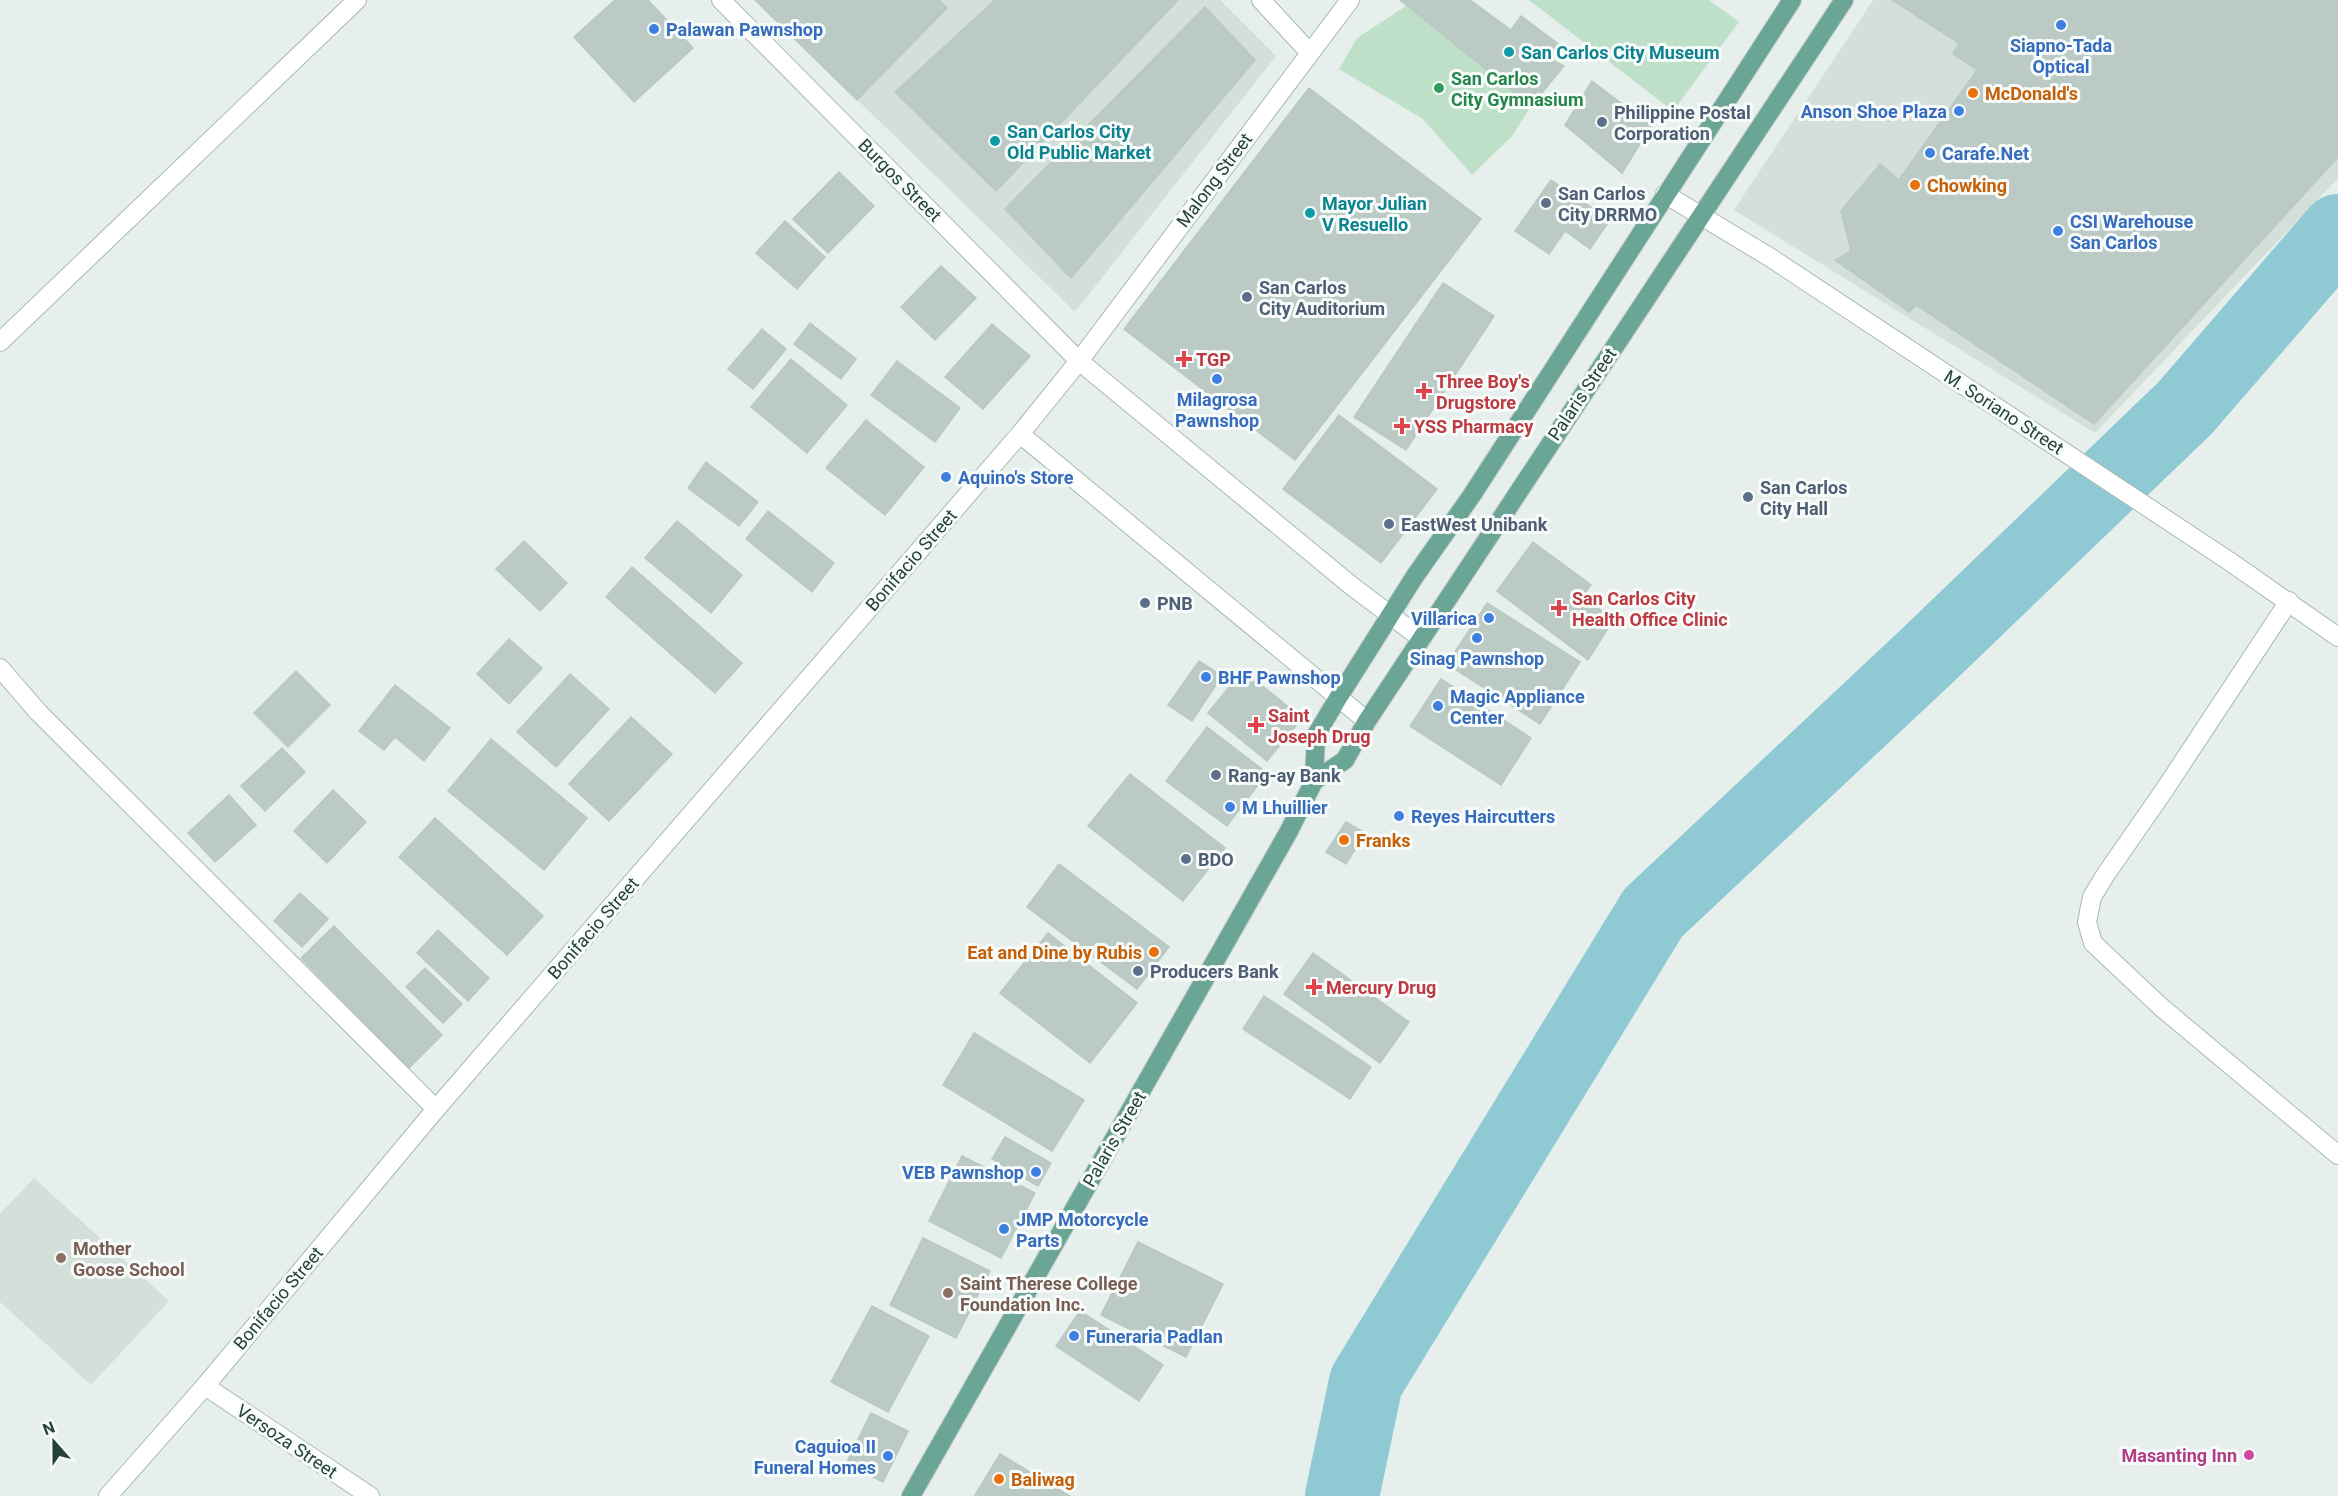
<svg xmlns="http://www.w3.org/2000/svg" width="2338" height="1496" font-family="Roboto,sans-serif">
<rect width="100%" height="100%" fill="#e6efeb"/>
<g fill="#d4dfda">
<polygon points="755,0 1220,0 1276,56 1075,312"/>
<polygon points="1873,0 2338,0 2338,178 2095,433 1734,210"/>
<polygon points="34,1178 169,1301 91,1385 0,1302 0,1214"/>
</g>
<g fill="#bfe0c8">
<polygon points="1529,0 1709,0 1739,22 1673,111"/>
<polygon points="1406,6 1531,106 1512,136 1472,175 1423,119 1339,69 1357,38"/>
</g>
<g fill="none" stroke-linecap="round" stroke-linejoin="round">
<polyline stroke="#8ec9d4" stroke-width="74" points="1342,1496 1366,1382 1653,913 1928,655 2185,408 2338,231"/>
</g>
<g fill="#bbcac4" stroke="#b8c9c2" stroke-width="1.5">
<polygon points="615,0 648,0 693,48 634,102 574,37"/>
<polygon points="755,0 939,0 947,8 857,100"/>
<polygon points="995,0 1178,0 996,191 895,92"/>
<polygon points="1400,0 1470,0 1511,30 1521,16 1561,46 1550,59 1564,66 1531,106"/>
<polygon points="1892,0 2338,0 2338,157 2094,424 1916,305 1909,312 1835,260 1851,251 1841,211 1880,164 1899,180 1977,70 1953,54 1959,43"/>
<polygon points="1205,7 1255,60 1071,278 1005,209"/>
<polygon points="1592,81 1651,126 1622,173 1565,125"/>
<polygon points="1309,88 1481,219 1295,460 1124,329"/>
<polygon points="839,172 874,206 828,253 793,219"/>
<polygon points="1551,180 1610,220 1590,249 1565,231 1549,254 1515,231"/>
<polygon points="785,221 825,257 797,289 756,253"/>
<polygon points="941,266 976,298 935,340 901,307"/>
<polygon points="1443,283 1494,316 1406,450 1354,417"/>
<polygon points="810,323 856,359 841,379 794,344"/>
<polygon points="992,324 1030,356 983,409 945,377"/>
<polygon points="762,329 786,349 753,389 728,369"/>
<polygon points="791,359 847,405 807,453 751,407"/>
<polygon points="897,361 960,408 935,442 871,395"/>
<polygon points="1339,415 1437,489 1381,563 1283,489"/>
<polygon points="866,420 924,467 885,515 826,468"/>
<polygon points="706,462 758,502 739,526 688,488"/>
<polygon points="768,511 834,563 812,592 746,539"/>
<polygon points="677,521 742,575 711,613 645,558"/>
<polygon points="524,541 567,583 540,611 496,569"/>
<polygon points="1533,542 1591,585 1582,597 1614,619 1588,660 1497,591"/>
<polygon points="632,567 742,663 715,693 606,597"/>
<polygon points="1487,603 1580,662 1540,724 1447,664"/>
<polygon points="509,639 542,668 509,704 477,674"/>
<polygon points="1199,661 1222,676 1192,721 1168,705"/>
<polygon points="1243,670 1302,718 1267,761 1208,713"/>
<polygon points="296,671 330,705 288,747 254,713"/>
<polygon points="570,674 609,709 556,767 517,732"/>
<polygon points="1441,679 1531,738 1501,785 1410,726"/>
<polygon points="395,685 450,728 424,761 395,737 384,750 359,731"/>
<polygon points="631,717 672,754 609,821 569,784"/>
<polygon points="1207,727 1267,773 1227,826 1166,781"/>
<polygon points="491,739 587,818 544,870 448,791"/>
<polygon points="282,748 305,772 265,811 241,786"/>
<polygon points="1130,774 1225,848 1183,901 1088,826"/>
<polygon points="333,790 366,822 327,863 294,831"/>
<polygon points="229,795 256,825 215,862 188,833"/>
<polygon points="435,818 543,916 507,955 399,857"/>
<polygon points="1346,822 1365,833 1346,864 1326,852"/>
<polygon points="1059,864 1169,947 1137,989 1027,907"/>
<polygon points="300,893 328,919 302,947 274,921"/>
<polygon points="334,926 442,1035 409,1068 301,958"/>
<polygon points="438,930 489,978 468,1001 417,953"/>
<polygon points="1048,933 1137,1003 1090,1063 1000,993"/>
<polygon points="1313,953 1409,1022 1380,1063 1284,994"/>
<polygon points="425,968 462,1004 443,1023 406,987"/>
<polygon points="1264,996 1371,1067 1350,1099 1243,1029"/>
<polygon points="974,1033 1084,1100 1052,1151 943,1085"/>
<polygon points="1005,1137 1051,1163 1038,1186 992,1159"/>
<polygon points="962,1156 1035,1193 1001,1258 929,1221"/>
<polygon points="923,1238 990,1271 956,1338 890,1305"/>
<polygon points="1138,1242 1223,1284 1186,1357 1101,1315"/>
<polygon points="872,1306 929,1336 888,1412 831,1382"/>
<polygon points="1080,1311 1163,1365 1139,1401 1056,1346"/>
<polygon points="871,1413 908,1431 883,1482 846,1464"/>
<polygon points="1000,1454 1070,1496 975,1495"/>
</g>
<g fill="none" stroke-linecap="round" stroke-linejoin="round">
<defs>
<g id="minor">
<polyline points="721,0 1079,361 1353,587 1422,639"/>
<polyline points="1261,0 1309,52"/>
<polyline points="1665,194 1771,258 2229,561 2338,637"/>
<polyline points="0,342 357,0"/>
<polyline points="1020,434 1367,721"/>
<polyline points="2289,601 2163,792 2106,874 2092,897 2087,922 2093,943 2161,1007 2338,1155"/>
<polyline points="0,668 38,712 436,1109"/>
<polyline points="205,1386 370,1496"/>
<polyline points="108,1496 205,1386 436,1109 1020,434 1079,361 1350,0"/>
</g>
<g id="major">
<polyline points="1314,781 1345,760 1367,721 1844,0"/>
<polyline points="911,1496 1289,831 1314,781 1316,735 1338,698 1415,576 1472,495 1792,0"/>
</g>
</defs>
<use href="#minor" stroke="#a8b8b2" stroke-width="20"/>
<use href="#major" stroke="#c2cac8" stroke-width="20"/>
<use href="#minor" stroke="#fff" stroke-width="18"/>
<use href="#major" stroke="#6aa596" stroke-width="18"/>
</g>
<g fill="#3f7fe0" stroke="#f7fbf9" stroke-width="2">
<circle cx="2061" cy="25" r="6"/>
<circle cx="654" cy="29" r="6"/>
<circle cx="1959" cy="111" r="6"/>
<circle cx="1930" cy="153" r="6"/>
<circle cx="2058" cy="231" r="6"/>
<circle cx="1217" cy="379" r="6"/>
<circle cx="946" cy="477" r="6"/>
<circle cx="1489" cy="618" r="6"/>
<circle cx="1477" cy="638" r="6"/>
<circle cx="1206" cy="677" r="6"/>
<circle cx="1438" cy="706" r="6"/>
<circle cx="1230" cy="807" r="6"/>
<circle cx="1399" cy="816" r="6"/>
<circle cx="1036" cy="1172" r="6"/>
<circle cx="1004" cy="1229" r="6"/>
<circle cx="1074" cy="1336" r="6"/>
<circle cx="888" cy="1456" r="6"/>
</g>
<g fill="#0f9aa8" stroke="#f7fbf9" stroke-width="2">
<circle cx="1509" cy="52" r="6"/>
<circle cx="995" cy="141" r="6"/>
<circle cx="1310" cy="213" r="6"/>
</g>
<circle fill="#2e9e5b" stroke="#f7fbf9" stroke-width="2" cx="1439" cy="88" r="6"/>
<g fill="#e8710a" stroke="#f7fbf9" stroke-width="2">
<circle cx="1973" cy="93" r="6"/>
<circle cx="1915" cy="185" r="6"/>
<circle cx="1344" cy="840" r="6"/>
<circle cx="1154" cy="952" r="6"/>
<circle cx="999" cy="1479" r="6"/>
</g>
<g fill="#5c6f8a" stroke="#f7fbf9" stroke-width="2">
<circle cx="1602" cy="122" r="6"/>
<circle cx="1546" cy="203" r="6"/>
<circle cx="1247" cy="297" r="6"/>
<circle cx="1748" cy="497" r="6"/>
<circle cx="1389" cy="524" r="6"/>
<circle cx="1145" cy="603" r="6"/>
<circle cx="1216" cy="775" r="6"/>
<circle cx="1186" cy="859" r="6"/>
<circle cx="1138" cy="971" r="6"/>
</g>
<g fill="#e0444e" stroke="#f7fbf9" stroke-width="2">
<path d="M1181 350h6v6h6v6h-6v6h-6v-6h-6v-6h6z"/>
<path d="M1421 382h6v6h6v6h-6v6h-6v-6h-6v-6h6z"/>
<path d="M1399 417h6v6h6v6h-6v6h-6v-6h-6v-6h6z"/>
<path d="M1556 599h6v6h6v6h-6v6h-6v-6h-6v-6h6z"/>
<path d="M1253 716h6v6h6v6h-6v6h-6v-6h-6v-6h6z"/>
<path d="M1311 978h6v6h6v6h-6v6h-6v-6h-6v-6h6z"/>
</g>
<g fill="#8d6e63" stroke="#f7fbf9" stroke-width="2">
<circle cx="61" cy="1258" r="6"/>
<circle cx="948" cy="1293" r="6"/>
</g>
<circle fill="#d1479c" stroke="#f7fbf9" stroke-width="2" cx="2249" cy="1455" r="6"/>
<g text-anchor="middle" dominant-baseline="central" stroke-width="6" stroke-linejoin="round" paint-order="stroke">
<g font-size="18" font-weight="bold" fill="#366cbe" stroke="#f7fbf9" text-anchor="start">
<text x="666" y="29">Palawan Pawnshop</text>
<text x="2061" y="45" text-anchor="middle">Siapno-Tada<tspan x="2061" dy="21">Optical</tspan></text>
<text x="1947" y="111" text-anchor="end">Anson Shoe Plaza</text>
<text x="1942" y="153">Carafe.Net</text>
<text x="2070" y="221">CSI Warehouse<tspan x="2070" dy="21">San Carlos</tspan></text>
<text x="1217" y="399" text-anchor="middle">Milagrosa<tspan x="1217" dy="21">Pawnshop</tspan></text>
<text x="958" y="477">Aquino's Store</text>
<text x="1477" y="618" text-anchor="end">Villarica</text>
<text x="1477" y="658" text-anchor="middle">Sinag Pawnshop</text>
<text x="1218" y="677">BHF Pawnshop</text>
<text x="1450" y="696">Magic Appliance<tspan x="1450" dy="21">Center</tspan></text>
<text x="1242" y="807">M Lhuillier</text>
<text x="1411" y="816">Reyes Haircutters</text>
<text x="1024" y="1172" text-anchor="end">VEB Pawnshop</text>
<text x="1016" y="1219">JMP Motorcycle<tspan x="1016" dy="21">Parts</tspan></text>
<text x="1086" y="1336">Funeraria Padlan</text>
<text x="876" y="1446" text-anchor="end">Caguioa II<tspan x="876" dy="21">Funeral Homes</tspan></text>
</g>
<g font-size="18" font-weight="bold" fill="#0d838f" stroke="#f7fbf9" text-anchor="start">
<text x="1521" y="52">San Carlos City Museum</text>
<text x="1007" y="131">San Carlos City<tspan x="1007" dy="21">Old Public Market</tspan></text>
<text x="1322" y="203">Mayor Julian<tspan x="1322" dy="21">V Resuello</tspan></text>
</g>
<g font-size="18" font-weight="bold" fill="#27864d" stroke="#f7fbf9" text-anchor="start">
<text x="1451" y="78">San Carlos<tspan x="1451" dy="21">City Gymnasium</tspan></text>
</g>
<g font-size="18" font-weight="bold" fill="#c56008" stroke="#f7fbf9" text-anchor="start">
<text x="1985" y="93">McDonald's</text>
<text x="1927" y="185">Chowking</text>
<text x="1356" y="840">Franks</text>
<text x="1142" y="952" text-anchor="end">Eat and Dine by Rubis</text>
<text x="1011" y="1479">Baliwag</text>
</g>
<g font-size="18" font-weight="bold" fill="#4e5e75" stroke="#f7fbf9" text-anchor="start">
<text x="1614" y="112">Philippine Postal<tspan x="1614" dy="21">Corporation</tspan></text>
<text x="1558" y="193">San Carlos<tspan x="1558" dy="21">City DRRMO</tspan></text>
<text x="1259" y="287">San Carlos<tspan x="1259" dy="21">City Auditorium</tspan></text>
<text x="1760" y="487">San Carlos<tspan x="1760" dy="21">City Hall</tspan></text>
<text x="1401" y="524">EastWest Unibank</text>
<text x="1157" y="603">PNB</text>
<text x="1228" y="775">Rang-ay Bank</text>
<text x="1198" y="859">BDO</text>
<text x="1150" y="971">Producers Bank</text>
</g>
<g font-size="18" fill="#24423a" stroke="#f7fbf9">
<text transform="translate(900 180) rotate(45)">Burgos Street</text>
<text transform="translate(1214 180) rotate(-53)">Malong Street</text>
<text transform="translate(1582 394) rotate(-56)">Palaris Street</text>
<text transform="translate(2004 412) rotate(33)">M. Soriano Street</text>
<text transform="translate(911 560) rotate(-49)">Bonifacio Street</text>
<text transform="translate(593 928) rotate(-49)">Bonifacio Street</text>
<text transform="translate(1114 1139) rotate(-60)">Palaris Street</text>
<text transform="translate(278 1298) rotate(-50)">Bonifacio Street</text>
<text transform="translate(287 1441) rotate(34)">Versoza Street</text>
</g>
<g font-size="18" font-weight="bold" fill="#be3a42" stroke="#f7fbf9" text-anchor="start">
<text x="1196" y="359">TGP</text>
<text x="1436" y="381">Three Boy's<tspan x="1436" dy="21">Drugstore</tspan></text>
<text x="1414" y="426">YSS Pharmacy</text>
<text x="1572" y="598">San Carlos City<tspan x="1572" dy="21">Health Office Clinic</tspan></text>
<text x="1268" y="715">Saint<tspan x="1268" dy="21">Joseph Drug</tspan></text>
<text x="1326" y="987">Mercury Drug</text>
</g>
<g font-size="18" font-weight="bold" fill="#785e54" stroke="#f7fbf9" text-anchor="start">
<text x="73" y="1248">Mother<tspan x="73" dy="21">Goose School</tspan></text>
<text x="960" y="1283">Saint Therese College<tspan x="960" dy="21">Foundation Inc.</tspan></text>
</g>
<g font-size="18" font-weight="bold" fill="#b23c85" stroke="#f7fbf9" text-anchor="end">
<text x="2237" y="1455">Masanting Inn</text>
</g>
</g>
<g transform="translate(54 1442) rotate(339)" stroke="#f7fbf9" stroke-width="4.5" paint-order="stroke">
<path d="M0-4.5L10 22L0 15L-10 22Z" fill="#24423a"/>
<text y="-9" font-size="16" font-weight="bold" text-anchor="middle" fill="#24423a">N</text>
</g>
</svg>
